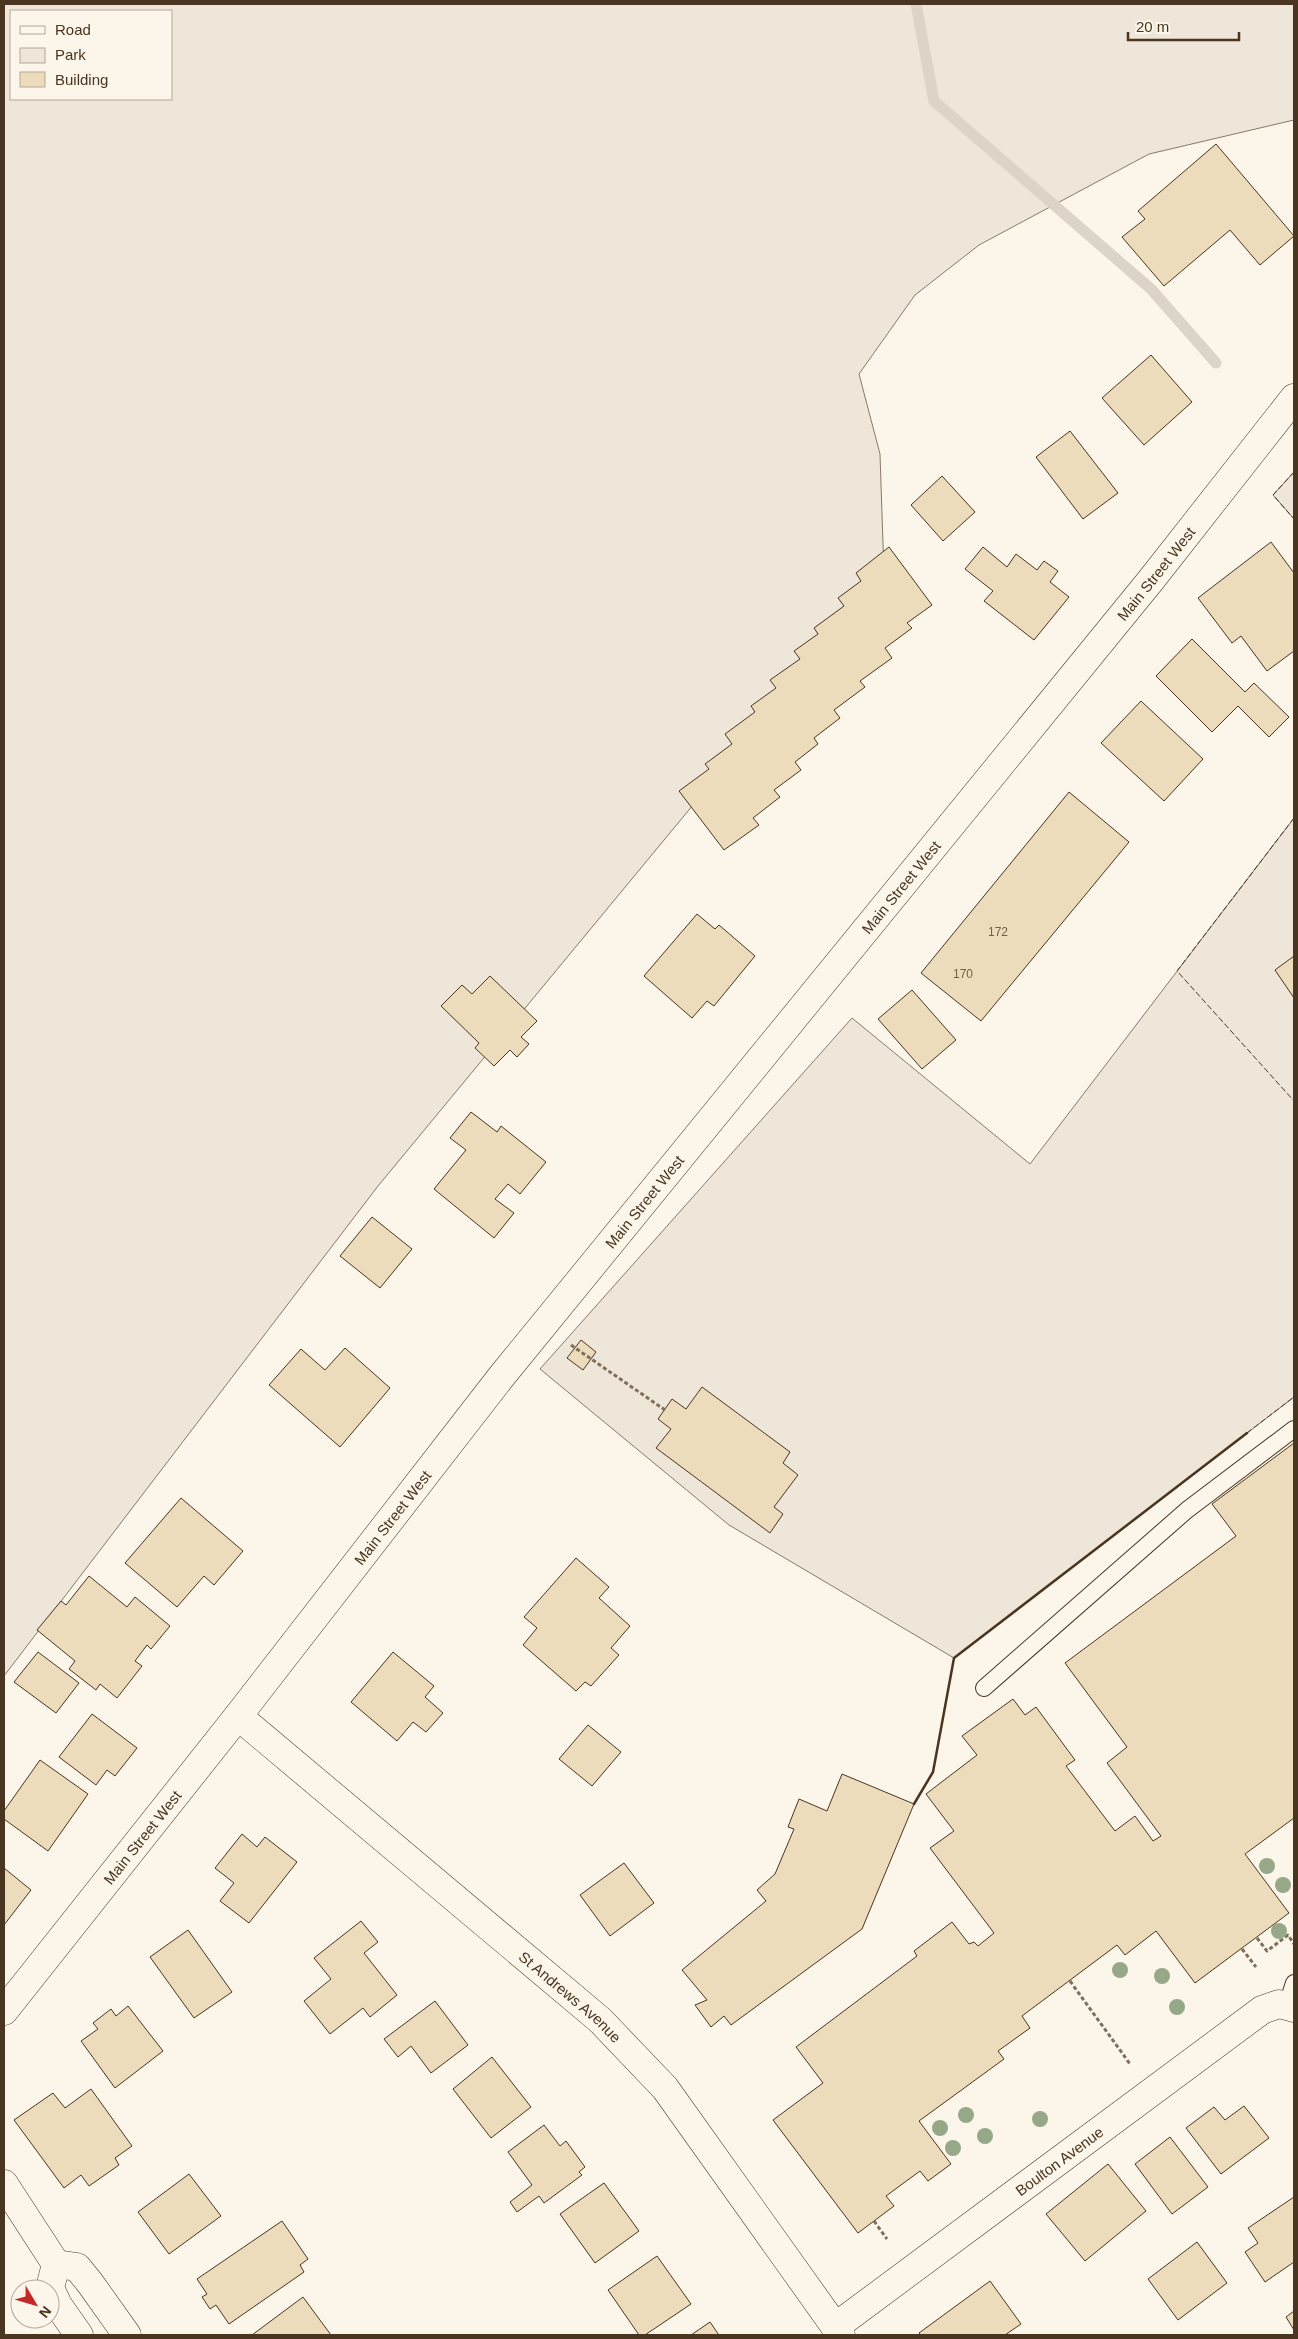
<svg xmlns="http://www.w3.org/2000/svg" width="1298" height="2339" font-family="Arial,sans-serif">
<rect width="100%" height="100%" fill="#fbf6e9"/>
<g fill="#ede6d9" stroke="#887966" fill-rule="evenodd">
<path d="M4,4H1294V120L1149,154L979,245L915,295L859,374L880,454L884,574L378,1186L4,1676ZM11,11H171V99H11Z"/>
<polygon points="1294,472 1294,519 1273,495"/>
<polygon points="1294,818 1294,1397 954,1658 729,1525 540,1369 852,1018 1030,1164"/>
</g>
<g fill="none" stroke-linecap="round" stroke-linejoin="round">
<polyline stroke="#dcd4c6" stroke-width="11" points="916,4 934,101 1151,289 1216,363"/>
</g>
<g fill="#ecdcbc" stroke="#4a3520">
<polygon points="1216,144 1294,236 1260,265 1230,230 1164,286 1122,237 1145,219 1138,211"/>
<polygon points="1151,355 1192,402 1144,445 1102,398"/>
<polygon points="1070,431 1118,493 1083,519 1036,457"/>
<polygon points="942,476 975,512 943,541 911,505"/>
<polygon points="1271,542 1294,573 1294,651 1267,671 1241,636 1232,643 1198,598"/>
<polygon points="889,547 932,605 907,623 912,628 885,648 892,658 860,681 865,687 834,710 840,718 814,738 818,744 795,762 801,770 774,790 780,797 753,818 759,825 724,850 679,791 709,769 705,764 732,744 725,734 755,712 751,706 776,688 770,680 800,659 794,651 818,634 814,628 844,606 838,598 861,581 856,573"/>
<polygon points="983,547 1007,567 1016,554 1037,570 1044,561 1058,571 1050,582 1069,597 1034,640 984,601 993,591 965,569"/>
<polygon points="1192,639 1245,692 1254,683 1289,717 1269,737 1238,706 1212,732 1156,676"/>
<polygon points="1141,701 1203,759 1164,801 1101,743"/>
<polygon points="1069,792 1129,842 981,1021 921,973"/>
<polygon points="697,914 715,929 719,925 755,956 714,1006 707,1001 692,1018 644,976"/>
<polygon points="1294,956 1294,998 1275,970"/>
<polygon points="490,976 537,1021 521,1037 529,1044 517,1057 510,1050 494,1066 475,1048 479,1043 441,1006 462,985 472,994"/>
<polygon points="912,990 956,1040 922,1069 878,1019"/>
<polygon points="471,1112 497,1132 501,1126 546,1162 520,1194 508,1184 495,1199 514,1213 494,1238 434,1189 466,1150 450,1138"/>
<polygon points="372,1217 412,1249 380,1288 340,1256"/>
<polygon points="581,1340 596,1352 583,1370 567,1358"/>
<polygon points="345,1348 390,1388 340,1447 269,1385 301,1349 325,1370"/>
<polygon points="702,1387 790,1452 783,1463 798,1475 774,1507 783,1514 770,1533 656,1448 671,1429 658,1419 672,1399 686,1409"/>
<polygon points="1294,1443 1294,1818 1245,1854 1289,1913 1195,1983 1156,1931 1125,1955 1117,1945 1022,2016 1030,2028 998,2051 1004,2059 919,2121 951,2164 928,2181 920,2171 886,2196 894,2206 858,2233 773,2120 823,2083 796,2047 917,1956 914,1951 952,1922 969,1944 974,1942 978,1946 994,1933 930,1848 954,1831 926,1794 977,1755 962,1736 1013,1699 1025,1715 1036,1707 1075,1760 1066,1766 1115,1831 1135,1816 1153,1841 1161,1836 1107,1763 1127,1747 1065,1663 1236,1536 1212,1504"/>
<polygon points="181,1498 243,1551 214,1585 204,1576 177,1607 125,1563"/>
<polygon points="576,1558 609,1587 599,1598 630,1626 611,1648 619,1655 591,1686 585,1682 576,1691 523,1645 537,1628 524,1617"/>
<polygon points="89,1576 127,1607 135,1597 170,1626 151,1649 147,1645 135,1661 142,1666 117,1698 100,1684 96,1690 69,1669 75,1661 37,1630 61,1601 66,1605"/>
<polygon points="38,1652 79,1683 56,1713 14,1682"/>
<polygon points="393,1652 434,1686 425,1697 443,1713 426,1732 413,1722 397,1741 351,1702"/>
<polygon points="92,1714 137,1748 115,1776 107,1770 96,1785 59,1757"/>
<polygon points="588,1725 621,1752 592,1786 559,1759"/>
<polygon points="40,1760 88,1794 48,1851 4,1819 4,1811"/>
<polygon points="842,1774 914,1804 862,1929 731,2025 724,2016 711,2027 695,2005 707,2000 682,1970 766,1901 757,1890 775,1874 794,1829 788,1827 799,1799 827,1811"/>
<polygon points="242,1834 257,1847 265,1837 297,1862 249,1923 220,1901 234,1883 215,1868"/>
<polygon points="624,1863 654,1903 610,1936 580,1895"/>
<polygon points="4,1868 31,1890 4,1925"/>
<polygon points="361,1921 378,1942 364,1953 397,1995 370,2017 363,2008 330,2034 304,2001 331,1979 314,1958"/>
<polygon points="188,1930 232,1992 194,2018 150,1957"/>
<polygon points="435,2001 468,2045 431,2073 411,2046 398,2057 384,2039"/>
<polygon points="128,2006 163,2051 115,2088 81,2041 98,2029 93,2023 111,2009 116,2016"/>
<polygon points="492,2057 531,2107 491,2138 453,2089"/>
<polygon points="91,2089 132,2146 115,2158 119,2165 89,2186 81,2175 64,2188 14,2120 53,2093 65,2108"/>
<polygon points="1244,2106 1269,2138 1221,2174 1186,2128 1214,2107 1225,2120"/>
<polygon points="544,2125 560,2146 566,2141 585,2167 579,2172 582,2175 544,2203 539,2196 517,2212 510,2202 532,2185 508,2152"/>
<polygon points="1170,2137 1208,2187 1172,2214 1135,2164"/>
<polygon points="1108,2164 1146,2211 1085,2261 1046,2214"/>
<polygon points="189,2174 221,2216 169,2254 138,2212"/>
<polygon points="604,2183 639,2231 595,2263 560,2214"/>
<polygon points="1294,2197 1294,2262 1265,2282 1245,2252 1258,2243 1248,2228"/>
<polygon points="282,2221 308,2259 300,2265 304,2272 229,2324 216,2305 210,2309 202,2297 207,2294 197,2279"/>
<polygon points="1197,2242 1227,2283 1178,2320 1148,2279"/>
<polygon points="657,2256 691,2304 645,2335 639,2335 608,2290"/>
<polygon points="990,2281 1021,2324 1005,2335 921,2335 919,2333"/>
<polygon points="303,2297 331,2335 252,2335"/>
<polygon points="1294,2311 1294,2330 1286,2317"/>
<polygon points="710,2322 719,2335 691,2335"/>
</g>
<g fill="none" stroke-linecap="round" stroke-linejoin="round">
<defs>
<g id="lane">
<polyline points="984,1688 1187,1510 1294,1429"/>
<polyline points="1287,2005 1294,1983"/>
</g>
<g id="street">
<path id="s1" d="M238,1716L600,2020L665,2088L841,2335"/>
<polyline points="4,2184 56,2264 50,2288 58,2305 79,2335"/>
<polyline points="56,2264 77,2267 90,2283 127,2335"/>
<path id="s2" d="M835,2327L1262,2010L1279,2004L1294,2008"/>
</g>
<g id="secondary">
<path id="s3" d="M4,2011L238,1716L501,1377L1151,580L1294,398"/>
</g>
</defs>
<use href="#lane" stroke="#4a3520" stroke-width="18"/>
<use href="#street" stroke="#4a3520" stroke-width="29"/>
<use href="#secondary" stroke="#4a3520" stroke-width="29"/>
<g stroke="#7f6f5c" stroke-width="3" stroke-dasharray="4 2.5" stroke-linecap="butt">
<polyline points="571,1345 665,1410"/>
<polyline points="1257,1938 1267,1951 1288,1935 1294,1944"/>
<polyline points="1242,1949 1256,1967"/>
<polyline points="1070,1981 1130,2064"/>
<polyline points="874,2221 887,2239"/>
</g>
<use href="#lane" stroke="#fbf6e9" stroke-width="16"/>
<use href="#street" stroke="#fbf6e9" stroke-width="28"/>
<use href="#secondary" stroke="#fbf6e9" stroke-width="28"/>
<g stroke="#4a3520" stroke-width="1" stroke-dasharray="6 2.5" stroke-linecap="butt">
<polyline points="1294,472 1273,495 1294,519"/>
<polyline points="1294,818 1177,971 1294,1101"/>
<polyline points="1247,1433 1294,1397"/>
</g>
<polyline stroke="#4a3520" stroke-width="2.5" points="914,1804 933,1772 954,1658 1247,1433"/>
</g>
<g fill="#96a887">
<circle cx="1267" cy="1866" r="8"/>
<circle cx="1283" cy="1885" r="8"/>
<circle cx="1279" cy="1931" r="8"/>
<circle cx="1120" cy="1970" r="8"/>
<circle cx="1162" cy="1976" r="8"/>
<circle cx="1177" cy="2007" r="8"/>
<circle cx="966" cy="2115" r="8"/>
<circle cx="1040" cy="2119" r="8"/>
<circle cx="940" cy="2128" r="8"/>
<circle cx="985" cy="2136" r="8"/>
<circle cx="953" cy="2148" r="8"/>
</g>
<g text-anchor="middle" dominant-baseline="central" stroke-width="4" stroke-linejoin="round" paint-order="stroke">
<g font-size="12" fill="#725f47">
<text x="998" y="932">172</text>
<text x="963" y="974">170</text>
</g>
<g font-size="15" fill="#4a3520" stroke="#fbf6e9">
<text stroke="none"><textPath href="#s3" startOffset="1842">Main Street West</textPath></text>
<text stroke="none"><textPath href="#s3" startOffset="1438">Main Street West</textPath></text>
<text stroke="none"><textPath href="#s3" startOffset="1032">Main Street West</textPath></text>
<text stroke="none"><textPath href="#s3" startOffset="628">Main Street West</textPath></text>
<text stroke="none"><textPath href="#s3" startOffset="222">Main Street West</textPath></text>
<text stroke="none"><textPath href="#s1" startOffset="435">St Andrews Avenue</textPath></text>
<text stroke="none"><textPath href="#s2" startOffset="279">Boulton Avenue</textPath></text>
</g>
</g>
<rect width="1298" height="2339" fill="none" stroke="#4a3520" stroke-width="10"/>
<rect x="10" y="10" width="162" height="90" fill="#fbf6e9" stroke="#b4a999"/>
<rect x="20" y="26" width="25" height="8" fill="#fbf6e9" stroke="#b4a999"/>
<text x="55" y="35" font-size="15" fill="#4a3520">Road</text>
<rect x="20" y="48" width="25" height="15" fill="#ede6d9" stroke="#b4a999"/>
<text x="55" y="60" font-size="15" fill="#4a3520">Park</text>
<rect x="20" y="72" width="25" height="15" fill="#ecdcbc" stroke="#b4a999"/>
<text x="55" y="85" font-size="15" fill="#4a3520">Building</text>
<g transform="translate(35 2304) rotate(128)"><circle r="24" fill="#fbf6e9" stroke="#b4a999"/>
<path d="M0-4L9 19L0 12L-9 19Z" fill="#c62828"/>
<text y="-8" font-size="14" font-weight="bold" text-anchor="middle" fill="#4a3520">N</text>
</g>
<path d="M1128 32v8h111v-8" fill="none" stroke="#4a3520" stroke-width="2.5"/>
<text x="1136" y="32" font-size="15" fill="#4a3520" stroke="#fbf6e9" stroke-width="4" paint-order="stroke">20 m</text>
</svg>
